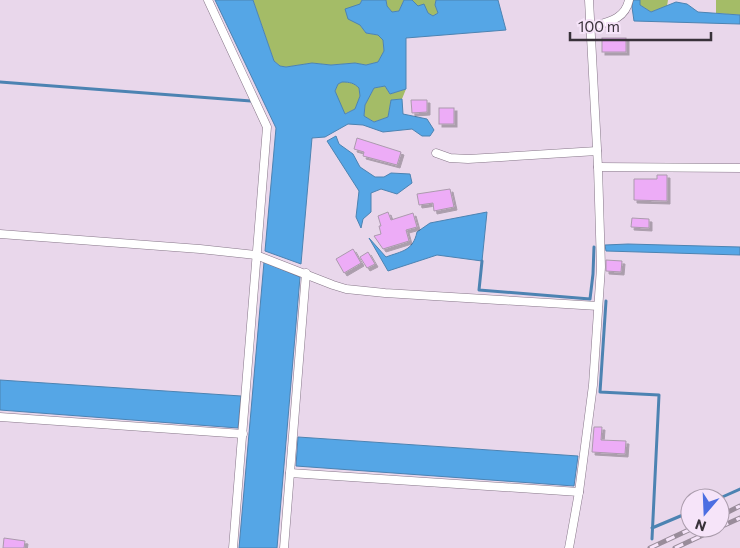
<svg xmlns="http://www.w3.org/2000/svg" width="740" height="548" font-family="Commissioner,sans-serif">
<defs>
<filter id="shadow"><feDropShadow dx="3" dy="3" stdDeviation="0" flood-color="#0004"/></filter>
</defs>
<rect width="100%" height="100%" fill="#e9d7eb"/>
<g fill="#a4bc67">
<polygon points="253,0 362,0 360,4 360,25 366,33 378,35 383,40 384,51 378,62 366,65 355,63 331,65 312,63 286,67 280,66 274,61"/>
<polygon points="386,0 404,0 399,11 392,12 387,6"/>
<polygon points="412,0 436,0 435,5 438,13 433,16 428,13 425,7 418,6"/>
<polygon points="640,0 668,0 667,6 651,12 640,5"/>
<polygon points="716,0 740,0 740,15 716,13"/>
<path d="M342,82C350,82 354,83 359,88L360,96L355,109L344,114L335,91L338,84Z"/>
<polygon points="385,86 390,94 406,89 402,99 391,100 388,117 374,122 364,116 365,105 374,88"/>
</g>
<g fill="#55a6e6" stroke="#4c83b2" fill-rule="evenodd">
<path d="M215,0H253L274,61L280,66L286,67L312,63L331,65L355,63L366,65L378,62L384,51L383,40L378,35L366,33L360,25L348,19L345,9L360,4L362,0H386L387,6L392,12L399,11L404,0H412L418,6L424,4L428,13L433,16L438,13L435,5L436,0H498L506,30L406,38V89L390,94L385,86L374,88L365,105L364,116L374,122L388,117L391,100L402,99L403,114L427,119L434,130L430,136H422L412,129L383,132L363,125L348,124L325,137L312,138L301,264L265,251L276,128ZM342,82C350,82 354,83 359,88L360,96L355,109L345,114L335,91L338,84Z"/>
<polygon points="633,0 640,0 640,5 651,12 676,2 687,4 698,12 740,15 740,24 634,21 632,7"/>
<polygon points="336,136 339,144 353,154 360,167 375,177 384,177 391,173 410,174 412,183 397,194 381,189 371,193 371,212 363,219 361,228 356,217 359,191 327,141"/>
<path d="M487,212L482,261L437,255L388,271L369,238L386,257C402,251 413,251 417,232L430,223Z"/>
<polygon points="628,244 740,247 740,255 606,251 605,245"/>
<polygon points="264,262 300,277 277,548 239,548"/>
<polygon points="0,380 241,396 238,428 0,410"/>
<polygon points="298,437 578,456 574,486 296,466"/>
</g>
<g fill="none" stroke-linecap="round" stroke-linejoin="round">
<g stroke="#4c83b2" stroke-width="3">
<polyline points="0,82 251,101"/>
<polyline points="482,261 479,290 590,299 593,274 594,247"/>
<polyline points="606,301 600,392 659,395 652,539"/>
<polyline points="720,498 740,489"/>
<polyline points="652,528 690,512"/>
</g>
</g>
<g fill="#edacf7" stroke="#ab9aad" filter="url(#shadow)">
<rect x="602" y="38" width="24" height="14"/>
<polygon points="411,100 427,100 427,112 412,113"/>
<rect x="439" y="108" width="15" height="16"/>
<polygon points="357,138 401,152 397,165 363,156 364,152 354,149"/>
<polygon points="657,175 667,175 667,201 634,200 634,179 657,179"/>
<polygon points="450,189 454,207 434,211 433,203 419,205 417,194"/>
<polygon points="388,212 391,220 413,213 417,227 406,230 409,241 383,249 374,236 381,234 379,226 381,226 378,216"/>
<polygon points="632,218 649,219 649,228 631,227"/>
<polygon points="353,249 361,263 344,273 336,259"/>
<polygon points="368,252 375,264 367,268 360,257"/>
<polygon points="606,260 622,261 621,272 606,271"/>
<polygon points="594,427 602,427 601,440 626,441 625,454 592,452"/>
<polygon points="4,538 25,541 24,548 3,548"/>
</g>
<g fill="none" stroke-linecap="round" stroke-linejoin="round">
<defs>
<g id="minor">
<polyline points="208,0 267,127 233,548"/>
<path d="M590,27C607,22 625,20 629,0"/>
<polyline points="436,153 450,158 468,159 597,151"/>
<polyline points="598,167 740,168"/>
<polyline points="0,234 200,249 256,255 333,285 346,289 385,293 598,306"/>
<polyline points="0,417 243,434"/>
<polyline points="290,473 579,492"/>
<polyline points="284,548 306,273"/>
<polyline points="569,548 579,492 593,385 601,267 598,167 589,0"/>
</g>
</defs>
<use href="#minor" stroke="#877789" stroke-width="9"/>
<use href="#minor" stroke="#fff" stroke-width="8"/>
<defs>
<g id="rail">
<polyline points="720,516 740,506"/>
<polyline points="720,527 740,518"/>
<polyline points="650,548 693,528"/>
<polyline points="675,548 718,528"/>
</g>
</defs>
<use href="#rail" stroke="#998c9a" stroke-width="5"/>
<use href="#rail" stroke="#f6e4f9" stroke-width="3" stroke-dasharray="9" stroke-linecap="butt"/>
</g>
<g transform="translate(705 513) rotate(199)"><circle r="24" fill="#f6e4f9" stroke="#aa9cac"/>
<path d="M0-4L9 19L0 12L-9 19Z" fill="#4c6ee2"/>
<text y="-8" font-size="14" font-weight="bold" text-anchor="middle" fill="#383139">N</text>
</g>
<path d="M570 32v8h141v-8" fill="none" stroke="#383139" stroke-width="2.5"/>
<text x="578" y="32" font-size="15" fill="#383139" stroke="#f6e4f9" stroke-width="4" paint-order="stroke">100 m</text>
</svg>
